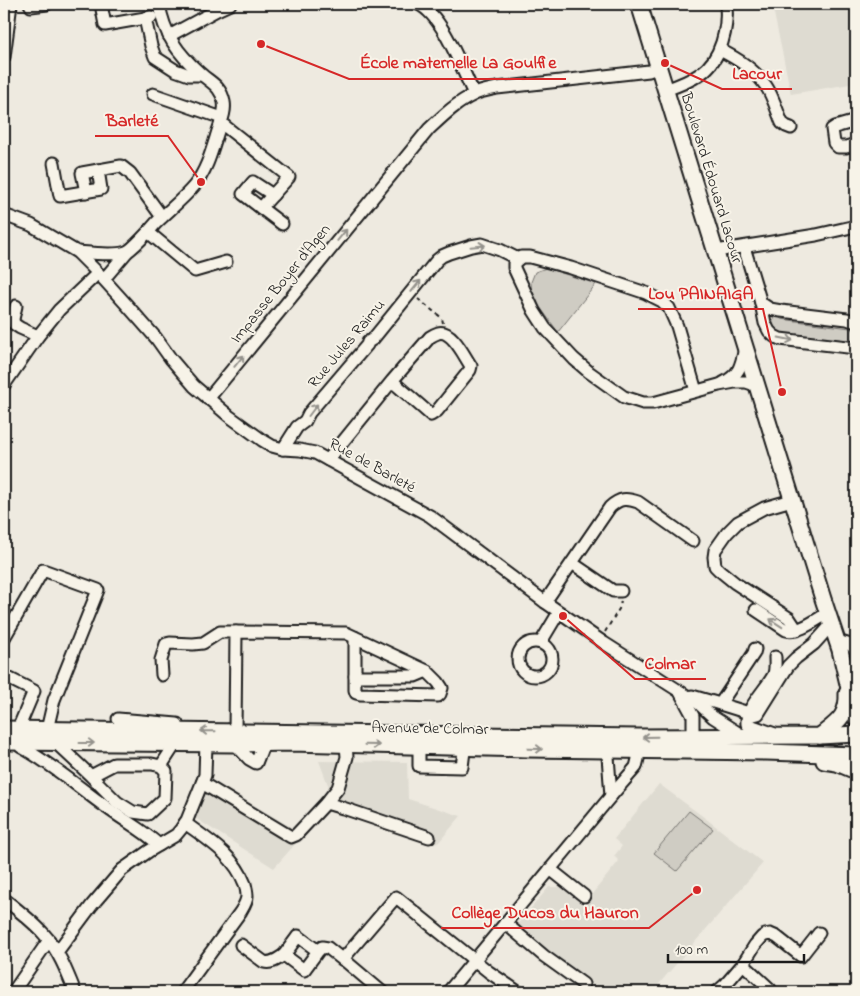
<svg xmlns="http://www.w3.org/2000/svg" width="860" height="996" font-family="'Indie Flower',sans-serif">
<rect width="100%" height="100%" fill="#eeeae0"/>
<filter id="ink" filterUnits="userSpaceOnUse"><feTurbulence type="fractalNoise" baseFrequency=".02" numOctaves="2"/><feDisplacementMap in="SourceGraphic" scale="10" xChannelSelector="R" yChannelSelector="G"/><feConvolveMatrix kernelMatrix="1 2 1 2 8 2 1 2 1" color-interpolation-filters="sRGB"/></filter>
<g filter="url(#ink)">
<g fill="#dedbd1">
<polygon points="772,4 856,4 856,83 791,94"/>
<polygon points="319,761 407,762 408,799 461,816 438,843 328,807 274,868 192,816 209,778 294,829 330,790"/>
<polygon points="659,784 705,818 763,863 652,992 593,992 590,990 588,992 582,992 554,968 552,970 540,960 544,956 516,926 549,887 560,887 583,905 619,861 614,856 622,846 614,839"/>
</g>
<g fill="#cfccc3" stroke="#767470">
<polygon points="546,268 596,284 558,332 532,296 531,282 535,272"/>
<path d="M776,314L781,319L850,328L856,332V341L855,344L788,337C779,333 767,325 776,314Z"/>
<polygon points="689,811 713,829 677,871 654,853"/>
</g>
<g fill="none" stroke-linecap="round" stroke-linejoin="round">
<defs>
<g id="minor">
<polyline points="30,4 31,6 47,4"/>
<polyline points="101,4 105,25 151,17"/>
<path d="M418,4C443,15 462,70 474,94"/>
<polyline points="145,18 151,46 155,57 175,70 189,75 202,75"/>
<polyline points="169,36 217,10 230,4"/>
<path d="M720,50C738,59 754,69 766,86C773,96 777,111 782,123L786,126L791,128"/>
<polyline points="4,57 11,4"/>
<path d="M665,90C677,86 690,81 700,74C722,59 728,28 726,4"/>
<polyline points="153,94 222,118"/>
<polyline points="856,121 835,127 832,129 834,143 838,147 846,147 856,144"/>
<polyline points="221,123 289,177 261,208 282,224"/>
<polyline points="54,163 60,196 101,189 98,170"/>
<polyline points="86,192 82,173 121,166 130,173 162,217"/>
<polyline points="261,208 243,194 253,182 273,195"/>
<polyline points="4,215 31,225 77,252 98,273 126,304 156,338 171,359 194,386 229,416 262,440 272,446 283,449 300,450 315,453 430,516 545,602 604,643 698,703 713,717 743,736"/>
<polyline points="148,232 195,271 226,262"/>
<polyline points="744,247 761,303 765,323 769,331 774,336 780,339 856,348"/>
<polyline points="716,251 816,235 856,226"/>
<path d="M77,252C90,253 114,256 126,252C132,250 151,229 156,223C168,211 183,199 194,186C207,170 212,150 218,131C221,122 226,111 224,102C221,86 211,83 201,74C177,53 164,34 159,4"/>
<polyline points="104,279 127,252"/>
<polyline points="761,303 770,309 781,311 847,319 856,322"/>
<polyline points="16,306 13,319 14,324 20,328 38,336"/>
<path d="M723,383C740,374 741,366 745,348"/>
<polyline points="4,385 38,336 59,310 98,273"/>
<polyline points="696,391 677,326 669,308 662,301 646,293 571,268 530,257 521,257 514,263 514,268 534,311 545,328 574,359 589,372 624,397 643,403 653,403 719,385 735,382 746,382 758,386"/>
<path d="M208,399L429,129C442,117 456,103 473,95C480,91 489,90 497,88L649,71L658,67"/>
<polyline points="283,449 297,427 305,421 309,413 367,345 368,342 373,339 437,260 442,256 449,253 471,246 482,244 500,250 518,259"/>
<path d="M328,460L392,381L430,337C433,335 435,334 438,333C452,329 464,356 471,366L470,370L437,411L431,415L392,381"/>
<polyline points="792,500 764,508 738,522 727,533 715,550 714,557 715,566 719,570 735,583 789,618 797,630"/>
<polyline points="572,563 613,591 621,591"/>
<path d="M545,602L610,507C620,498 626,498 638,502L693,541"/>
<path d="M756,610L786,630C798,634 817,619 828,613"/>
<polyline points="4,638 43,570 98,590 54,700 47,730"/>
<polyline points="837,641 851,645 856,650"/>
<circle cx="535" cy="659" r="17"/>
<polyline points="541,642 559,612"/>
<polyline points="162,675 161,660 166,644 170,643 193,644 203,643 220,632 236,632"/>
<polyline points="4,676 34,691 18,729"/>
<polyline points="355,676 415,676 427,671"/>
<polyline points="681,694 693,716 693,736"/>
<polyline points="692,696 720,704 754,653 755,649"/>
<polyline points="720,704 752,714 754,715 758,714 788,666 796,658 814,644 832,624"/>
<polyline points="118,719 177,724 178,729"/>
<polyline points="235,732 236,632 346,633 427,671 438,682 442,688 440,694 438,696 360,694 356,693 355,690 355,637"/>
<path d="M775,734L747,724C745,709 766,689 773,676C776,671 775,663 775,657"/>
<polyline points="56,743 91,776 117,802 133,812 148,814 165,798 166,771 161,766 152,764 114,764 91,776"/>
<polyline points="607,743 611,796"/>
<polyline points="235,744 249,759 256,763 264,743"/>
<polyline points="419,746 419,766 462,767 464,751 469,747"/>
<path d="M21,747C51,763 78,787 106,807C123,820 143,830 159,845"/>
<polyline points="161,766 176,743"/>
<polyline points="202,783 291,837 296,835 326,803 338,788 347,757 346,745"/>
<polyline points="326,803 343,808 429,837"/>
<polyline points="550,869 584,896"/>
<path d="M4,899C18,910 31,920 43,933C58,949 67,972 75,992"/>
<polyline points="505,923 544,956 583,984"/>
<path d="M241,945L264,962C272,964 278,959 284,955"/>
<polyline points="318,951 304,970 284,955 298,936 318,951 322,947 328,948 343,960"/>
<polyline points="57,952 92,905 122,870 149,851 176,835 181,829 187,820 202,783 205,775 206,743"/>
<polyline points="743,964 770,989 771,992"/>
<polyline points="13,992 49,940"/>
<path d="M182,992L241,911C244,906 247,901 247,896C247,892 246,888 245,884C234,855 208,840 185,823"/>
<polyline points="382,992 343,959 396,897 489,972 518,992"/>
<polyline points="448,992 611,796 636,767 638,759 637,750 632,745"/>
<polyline points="717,992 725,985 743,964 755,945 762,937 765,935 770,934 777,937 801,956 819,933"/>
</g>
<g id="major">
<polyline points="639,4 823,599 840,650 856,718"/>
<polyline points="4,729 639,737 820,736 856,734"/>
<path d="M820,736C837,722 848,717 847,693"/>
<polyline points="4,742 235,744 291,743 527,749 766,752 856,755"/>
<polyline points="824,761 837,763 856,771"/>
</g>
</defs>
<use href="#minor" stroke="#1c1c1c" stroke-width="15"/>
<use href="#major" stroke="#1c1c1c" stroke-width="19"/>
<g stroke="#1c1c1c" stroke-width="2" stroke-dasharray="4 4" stroke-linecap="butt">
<polyline points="418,299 442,318 443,323"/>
<polyline points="605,632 619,609 621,601"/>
</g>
<use href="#minor" stroke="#f7f3e8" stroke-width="11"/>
<use href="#major" stroke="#f7f3e8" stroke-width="15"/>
</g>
<defs><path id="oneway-shaft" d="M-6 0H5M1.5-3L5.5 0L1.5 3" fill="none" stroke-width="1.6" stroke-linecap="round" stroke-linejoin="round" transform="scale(1.25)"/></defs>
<g stroke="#94928c">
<use href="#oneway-shaft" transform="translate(342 235) rotate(-51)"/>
<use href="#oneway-shaft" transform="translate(478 246) rotate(-5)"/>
<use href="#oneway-shaft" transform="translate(416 286) rotate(-51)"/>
<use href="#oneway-shaft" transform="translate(786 339) rotate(11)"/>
<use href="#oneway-shaft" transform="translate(239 361) rotate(-51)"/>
<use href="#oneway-shaft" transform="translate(313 410) rotate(-53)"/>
<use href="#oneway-shaft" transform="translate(776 623) rotate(-147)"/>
<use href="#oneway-shaft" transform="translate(208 731) rotate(-179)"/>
<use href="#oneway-shaft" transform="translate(650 737) rotate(179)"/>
<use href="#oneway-shaft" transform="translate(87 743)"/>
<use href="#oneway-shaft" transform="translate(372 745) rotate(1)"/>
<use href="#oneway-shaft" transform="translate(535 749) rotate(1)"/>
</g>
</g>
<g text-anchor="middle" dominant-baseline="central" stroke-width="4" stroke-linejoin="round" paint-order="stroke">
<g font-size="16" fill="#1c1c1c" stroke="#f7f3e8">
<text transform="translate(711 178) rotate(73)">Boulevard Édouard Lacour</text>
<text transform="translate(281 284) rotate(-51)">Impasse Boyer d'Agen</text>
<text transform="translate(347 344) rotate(-50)">Rue Jules Raimu</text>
<text transform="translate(372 466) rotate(29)">Rue de Barleté</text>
<text transform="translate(430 729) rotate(1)">Avenue de Colmar</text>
</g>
</g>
<path fill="none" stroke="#d62828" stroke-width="2" d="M261 44L349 79H566M665 63L722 89H792M201 182L168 136H95M782 392L763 309H638M563 616L635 679H706M697 890L649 928H441"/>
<g fill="#d62828" stroke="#f7f3e8" stroke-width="2">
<circle cx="261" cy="44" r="5"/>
<circle cx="665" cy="63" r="5"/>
<circle cx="201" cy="182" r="5"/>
<circle cx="782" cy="392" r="5"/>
<circle cx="563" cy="616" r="5"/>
<circle cx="697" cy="890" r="5"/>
</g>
<g font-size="18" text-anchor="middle" font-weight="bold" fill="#d62828" stroke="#f7f3e8" stroke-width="4" stroke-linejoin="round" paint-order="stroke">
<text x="458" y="68">École maternelle La Goulfie</text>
<text x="757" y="79">Lacour</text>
<text x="132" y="126">Barleté</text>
<text x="701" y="299">Lou PAINAIGA</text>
<text x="670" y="669">Colmar</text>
<text x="545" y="918">Collège Ducos du Hauron</text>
</g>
<rect width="860" height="996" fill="none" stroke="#f7f3e8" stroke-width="20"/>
<rect x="10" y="10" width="840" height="976" fill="none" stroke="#1c1c1c" stroke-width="2" filter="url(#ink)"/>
<path d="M668 954v8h136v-8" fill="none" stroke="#1c1c1c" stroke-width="2.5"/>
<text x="675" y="954" font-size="15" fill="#1c1c1c" stroke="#f7f3e8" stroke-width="4" paint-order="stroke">100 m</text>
</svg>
